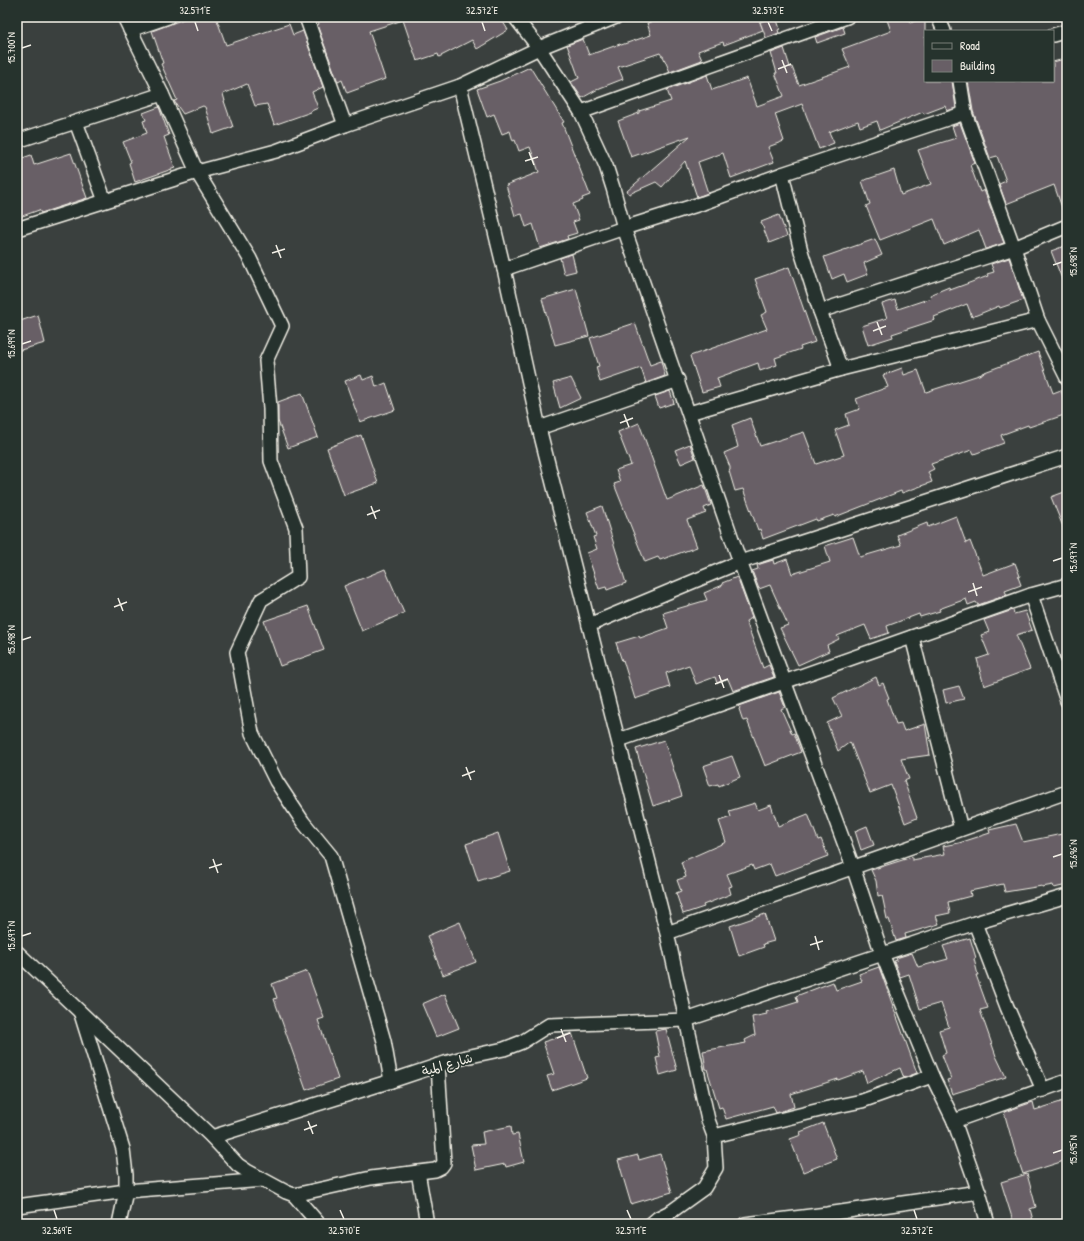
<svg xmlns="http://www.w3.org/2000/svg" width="1084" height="1241" font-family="'Patrick Hand','Playpen Sans Arabic',sans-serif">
<rect width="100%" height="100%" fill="#3a403e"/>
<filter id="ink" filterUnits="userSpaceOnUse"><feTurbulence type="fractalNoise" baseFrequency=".025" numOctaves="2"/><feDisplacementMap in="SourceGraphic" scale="8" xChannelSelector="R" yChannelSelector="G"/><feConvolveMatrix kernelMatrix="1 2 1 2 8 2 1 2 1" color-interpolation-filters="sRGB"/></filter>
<g filter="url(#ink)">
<g fill="#685f66" stroke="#f4f1e8">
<polygon points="189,17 216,17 226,45 289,24 293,35 303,31 323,87 312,92 318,108 311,111 311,112 274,125 267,104 255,106 247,84 223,94 225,101 224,101 233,127 213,134 205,107 203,106 183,114 174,101 177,100 161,64 163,63 152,31"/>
<polygon points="317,17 500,17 508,30 477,49 472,40 439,57 438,54 417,61 403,20 369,31 385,79 347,93 342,80 338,82 317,25 319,24"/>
<polygon points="667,17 758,17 763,30 724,45 723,42 698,51 702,60 670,72 663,56 662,56 660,53 618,67 623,79 600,88 582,98 571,82 579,78 567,45 583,39 589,55 620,44 621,45 651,35 647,23"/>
<polygon points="773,17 776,17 780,29 778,30 779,33 766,38 760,22"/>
<polygon points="886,17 908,17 910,23 925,17 925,81 952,81 956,108 947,111 945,106 924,114 923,112 880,130 877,121 860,127 858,121 829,132 834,143 819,149 802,104 775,114 784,141 768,147 774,162 731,178 723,153 698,162 708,193 697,197 685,161 662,187 656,182 629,194 627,191 690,136 631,157 618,121 639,113 639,111 671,101 667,90 707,75 712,90 747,78 757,106 784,96 775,73 777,73 771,53 784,48 790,67 792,67 799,85 850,67 842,49 891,31"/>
<polygon points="843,27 845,33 817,43 815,37"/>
<polygon points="1064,59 1067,67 1067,216 1065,216 1054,185 1006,204 999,184 1006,181 997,156 990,158 973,111 968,81 1053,81 1053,62"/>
<polygon points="530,67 564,122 562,123 590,195 582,198 583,200 573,204 579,220 573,222 577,233 567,236 568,239 540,248 533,224 526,227 522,214 515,216 506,185 539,172 530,147 519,151 515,140 513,141 510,131 502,134 494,114 487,117 477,89 500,81"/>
<polygon points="159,107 169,135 164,137 175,168 135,182 129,163 131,162 123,142 147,133 143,121 146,120 143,113"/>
<polygon points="960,123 975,163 970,165 980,192 984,190 1004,243 986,249 979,230 944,245 934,219 880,240 866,206 870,204 862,181 894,170 901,195 931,184 918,150 956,138 952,126"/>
<polygon points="71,153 87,198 41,213 39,210 17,218 17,160 31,155 34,165"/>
<polygon points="779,215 787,236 769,243 761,222"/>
<polygon points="875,239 882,255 864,263 868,274 847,282 844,274 832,279 824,257"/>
<polygon points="1067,245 1067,289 1066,289 1051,251"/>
<polygon points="572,254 576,271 564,274 560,258"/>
<polygon points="1009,258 1023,300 1000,308 999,306 972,317 967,304 934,317 935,320 892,334 893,337 868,345 862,326 887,318 882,304 895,300 898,309 931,298 930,295 949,287 950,290 988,276 987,274 994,272 991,264"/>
<polygon points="789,267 815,342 800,347 801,349 775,358 777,365 760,371 758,363 717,378 720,387 702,392 690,356 767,329 761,315 767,312 755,279"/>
<polygon points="576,289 589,336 555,345 542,299"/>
<polygon points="38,315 45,343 17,351 17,322"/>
<polygon points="635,323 650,365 661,361 665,376 646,383 641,368 600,382 596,367 599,366 590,338"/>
<polygon points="1038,352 1053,393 1061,390 1067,409 1067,414 1029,427 1028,425 1001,435 1004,443 974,454 972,450 931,464 934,469 928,472 932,482 902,493 901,491 835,517 834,515 817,521 816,519 763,539 760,529 758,530 743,489 735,491 729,471 730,470 730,467 724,453 738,447 732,425 750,418 760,446 804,432 816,464 844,455 835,430 849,425 846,414 860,409 856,399 888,387 883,375 902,368 904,375 918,370 926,392 982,374 982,373"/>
<polygon points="361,375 363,380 373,376 376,387 386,383 395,410 360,422 345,381"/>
<polygon points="571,378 581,398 560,408 553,383"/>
<polygon points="670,391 674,403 659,408 655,396"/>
<polygon points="302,393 318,437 288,448 278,421 278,402"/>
<polygon points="639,423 667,500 704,485 711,505 704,508 706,513 687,520 697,547 660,560 658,557 645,562 614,484 620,482 616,470 631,465 618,432"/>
<polygon points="361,435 378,483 344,495 327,448"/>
<polygon points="690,444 695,458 681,464 675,450"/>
<polygon points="1067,491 1067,534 1066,534 1051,497"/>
<polygon points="602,506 626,583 607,590 606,587 599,589 587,553 597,549 593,537 596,536 587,512"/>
<polygon points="956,516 966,543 970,541 983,575 1015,563 1020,576 1018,577 1021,585 1005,591 1007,595 978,605 976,602 968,605 966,599 939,609 940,611 920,617 919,614 887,626 889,633 871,639 865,625 837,636 839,639 827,645 829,651 798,665 780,628 788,625 770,585 759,589 752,571 758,569 757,565 773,560 774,564 787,559 792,574 830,562 825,546 853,537 860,557 901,545 897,535 927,523 928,527"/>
<polygon points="385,569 404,613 362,631 344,586"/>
<polygon points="737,577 752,618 746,621 763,668 769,665 774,677 733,691 728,679 717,683 715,677 696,684 689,665 666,673 670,687 635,699 623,660 622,661 616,643 639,636 640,638 668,628 663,613 707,600 704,593 723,585 722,583"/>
<polygon points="308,606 324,650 280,666 264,621"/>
<polygon points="1013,610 1014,614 1025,611 1032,630 1016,635 1030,669 984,686 977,659 989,655 981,635 989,632 984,620"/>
<polygon points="876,677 879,685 883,683 889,698 887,699 896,724 901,723 904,731 925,724 930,755 901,759 909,779 904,781 917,818 905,823 891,785 870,793 850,742 838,751 827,723 842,716 833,698"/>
<polygon points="959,686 964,699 946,703 943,690"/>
<polygon points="779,692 785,707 781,709 792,734 794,733 801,752 765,766 747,720 743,721 739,709 740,708 739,706"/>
<polygon points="664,740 682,796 653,806 636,749"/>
<polygon points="732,756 740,777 719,786 718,784 710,786 703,766"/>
<polygon points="755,803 758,810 771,805 778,826 808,814 818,840 821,839 828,856 775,876 770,864 754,870 752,865 727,874 732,886 729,887 731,894 703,905 704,907 683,914 676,893 681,891 677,880 686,877 681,862 726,842 719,821 731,817 729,811"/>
<polygon points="1016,824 1023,842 1067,833 1067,885 1054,888 1053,885 1042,887 1042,886 1005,892 1003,884 970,891 971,896 948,902 950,913 936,916 939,924 905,934 906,938 896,941 889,919 887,919 882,895 878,896 876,881 871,870 912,857 912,860 945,854 943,846 959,843 990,833 989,830"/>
<polygon points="867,826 874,845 861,850 855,831"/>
<polygon points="498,833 510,871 478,881 466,844"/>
<polygon points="765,914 774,941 763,944 764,947 739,956 730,926"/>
<polygon points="460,922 476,962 443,975 427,936"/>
<polygon points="970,938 976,958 974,959 978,975 976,975 988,1008 980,1010 996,1056 1006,1077 952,1094 947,1080 951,1079 942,1055 946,1053 939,1030 949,1027 941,1003 920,1009 909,974 900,977 894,961 897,960 896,958 912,953 918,967 948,959 943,946"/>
<polygon points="879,967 917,1073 904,1078 900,1068 867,1083 863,1071 838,1080 838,1079 791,1094 794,1107 776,1113 773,1106 726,1119 722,1107 719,1108 707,1069 706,1069 703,1051 746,1043 745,1040 755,1035 752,1017 767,1014 766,1012 798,1002 796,996 833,982 836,990 862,981 859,974"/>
<polygon points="307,971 324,1018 318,1020 338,1079 306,1090 274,999 277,998 272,984"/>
<polygon points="445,994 459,1028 436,1037 422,1004"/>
<polygon points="666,1029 677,1070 660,1075 656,1058 660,1057 655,1031"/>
<polygon points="572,1033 587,1078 552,1090 547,1076 554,1074 543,1042"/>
<polygon points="1067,1100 1067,1160 1023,1174 1015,1151 1004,1112 1033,1102 1035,1110"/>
<polygon points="823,1123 837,1159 803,1172 790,1139 801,1135 800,1132"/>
<polygon points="511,1126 512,1135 518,1134 524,1162 506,1167 505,1164 476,1170 471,1145 484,1144 482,1132"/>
<polygon points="660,1154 672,1192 631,1204 618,1160 638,1155 639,1160"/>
<polygon points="1027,1174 1036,1207 1030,1209 1034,1224 1014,1224 1001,1182"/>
</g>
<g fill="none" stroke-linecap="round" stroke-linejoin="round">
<defs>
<g id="street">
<polyline points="124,17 162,94 197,172 250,259 282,326 266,361 270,408 271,461 296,528 298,577 261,600 237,652 252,733 276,781 303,822 331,856 384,1041 391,1081"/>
<polyline points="306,17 345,125"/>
<polyline points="515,17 539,48 581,112 606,166 613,188 624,228 740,562 853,867 882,954 932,1076 954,1121 979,1192 988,1224"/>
<polyline points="938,17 944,31"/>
<polyline points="130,30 168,17"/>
<polyline points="1053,35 1067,31"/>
<polyline points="960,81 965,113 1014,248 1038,320 1067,378"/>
<polyline points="460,86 504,269 539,428 667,933 708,1120 714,1136"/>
<polyline points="581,112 847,17"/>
<polyline points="76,122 105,201"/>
<polyline points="17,141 162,94"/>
<polyline points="782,174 801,251 820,311 841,369"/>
<polyline points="17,229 197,172 276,151 345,125 460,86 539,48 616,17"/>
<polyline points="504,269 624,228 703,203 782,174 965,113"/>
<polyline points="820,311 1014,248 1067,226"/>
<polyline points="689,413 841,369 1038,320"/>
<polyline points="539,428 678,380"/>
<polyline points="1031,595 1067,701"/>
<polyline points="589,625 740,562 1067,456"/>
<polyline points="912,637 961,829"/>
<polyline points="619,740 1031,595 1067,585"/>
<polyline points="975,923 1007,1007 1043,1090"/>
<polyline points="667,933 1067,792"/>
<polyline points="17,952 212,1137 238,1165 247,1171 286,1192 294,1195 319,1224"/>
<polyline points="81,1014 123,1149 126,1175 126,1191 119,1224"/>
<polyline points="954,1121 1067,1081"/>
<polyline points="212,1137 391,1081 445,1063 466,1057 504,1049 522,1042 549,1025 686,1020 975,923 1067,896"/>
<polyline points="418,1172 427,1224"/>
<polyline points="294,1195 371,1178 435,1170 441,1167 444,1163 438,1065"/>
<polyline points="17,1206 126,1191 263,1180"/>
<polyline points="651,1224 658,1218 672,1211 704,1188 716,1168 714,1136 828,1108 862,1101 932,1076"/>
<polyline points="745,1224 827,1214 979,1192"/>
</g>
</defs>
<use href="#street" stroke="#f4f1e8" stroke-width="16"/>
<use href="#street" stroke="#26332d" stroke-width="13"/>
</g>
</g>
<path fill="none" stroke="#f4f1e8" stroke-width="1.5" d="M195,22L198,31M482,22L485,31M768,22L772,31M22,48L31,45M782,60L787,73M778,69L791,64M529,152L534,165M525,161L538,157M276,245L281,258M272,253L285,249M1053,265L1062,262M877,322L882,335M873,331L886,326M22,344L31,341M624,414L629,427M620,423L633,418M371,506L376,519M367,515L380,510M1053,561L1062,558M973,583L977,596M968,592L982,587M118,598L123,611M114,607L127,602M22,640L31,637M719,675L724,688M715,684L728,679M466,767L471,780M462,776L475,771M1053,857L1062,854M213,859L218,873M209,868L222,864M22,936L31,933M815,936L819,950M810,945L823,941M561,1029L566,1042M557,1038L570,1033M308,1121L313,1134M304,1130L317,1125M1053,1153L1062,1150M54,1210L57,1219M340,1210L344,1219M627,1210L631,1219M914,1210L917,1219"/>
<g text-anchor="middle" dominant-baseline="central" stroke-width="3" stroke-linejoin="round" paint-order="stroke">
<g font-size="13" fill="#f4f1e8" stroke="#26332d">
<text transform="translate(447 1064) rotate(-16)">شارع المية</text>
</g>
</g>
<rect width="1084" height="1241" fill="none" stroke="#26332d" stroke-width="44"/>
<rect x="924" y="30" width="130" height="52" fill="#26332d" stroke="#787f78"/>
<rect x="932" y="43" width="20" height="6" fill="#26332d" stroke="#787f78"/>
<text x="960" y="50" font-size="12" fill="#f4f1e8">Road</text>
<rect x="932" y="60" width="20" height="12" fill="#685f66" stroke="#787f78"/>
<text x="960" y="70" font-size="12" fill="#f4f1e8">Building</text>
<rect x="22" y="22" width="1040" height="1197" fill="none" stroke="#f4f1e8" stroke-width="1.5"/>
<g font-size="10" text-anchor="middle" fill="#f4f1e8">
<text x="195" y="14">32.571°E</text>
<text x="482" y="14">32.572°E</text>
<text x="768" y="14">32.573°E</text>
<text transform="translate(11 48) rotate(-90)" y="4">15.700°N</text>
<text transform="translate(1073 262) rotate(-90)" y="4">15.698°N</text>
<text transform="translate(11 344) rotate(-90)" y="4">15.699°N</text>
<text transform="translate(1073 558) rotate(-90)" y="4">15.697°N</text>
<text transform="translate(11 640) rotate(-90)" y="4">15.698°N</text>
<text transform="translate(1073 854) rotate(-90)" y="4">15.696°N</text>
<text transform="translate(11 936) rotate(-90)" y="4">15.697°N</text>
<text transform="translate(1073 1150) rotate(-90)" y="4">15.695°N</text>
<text x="57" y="1234">32.569°E</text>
<text x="344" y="1234">32.570°E</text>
<text x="631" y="1234">32.571°E</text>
<text x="917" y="1234">32.572°E</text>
</g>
</svg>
